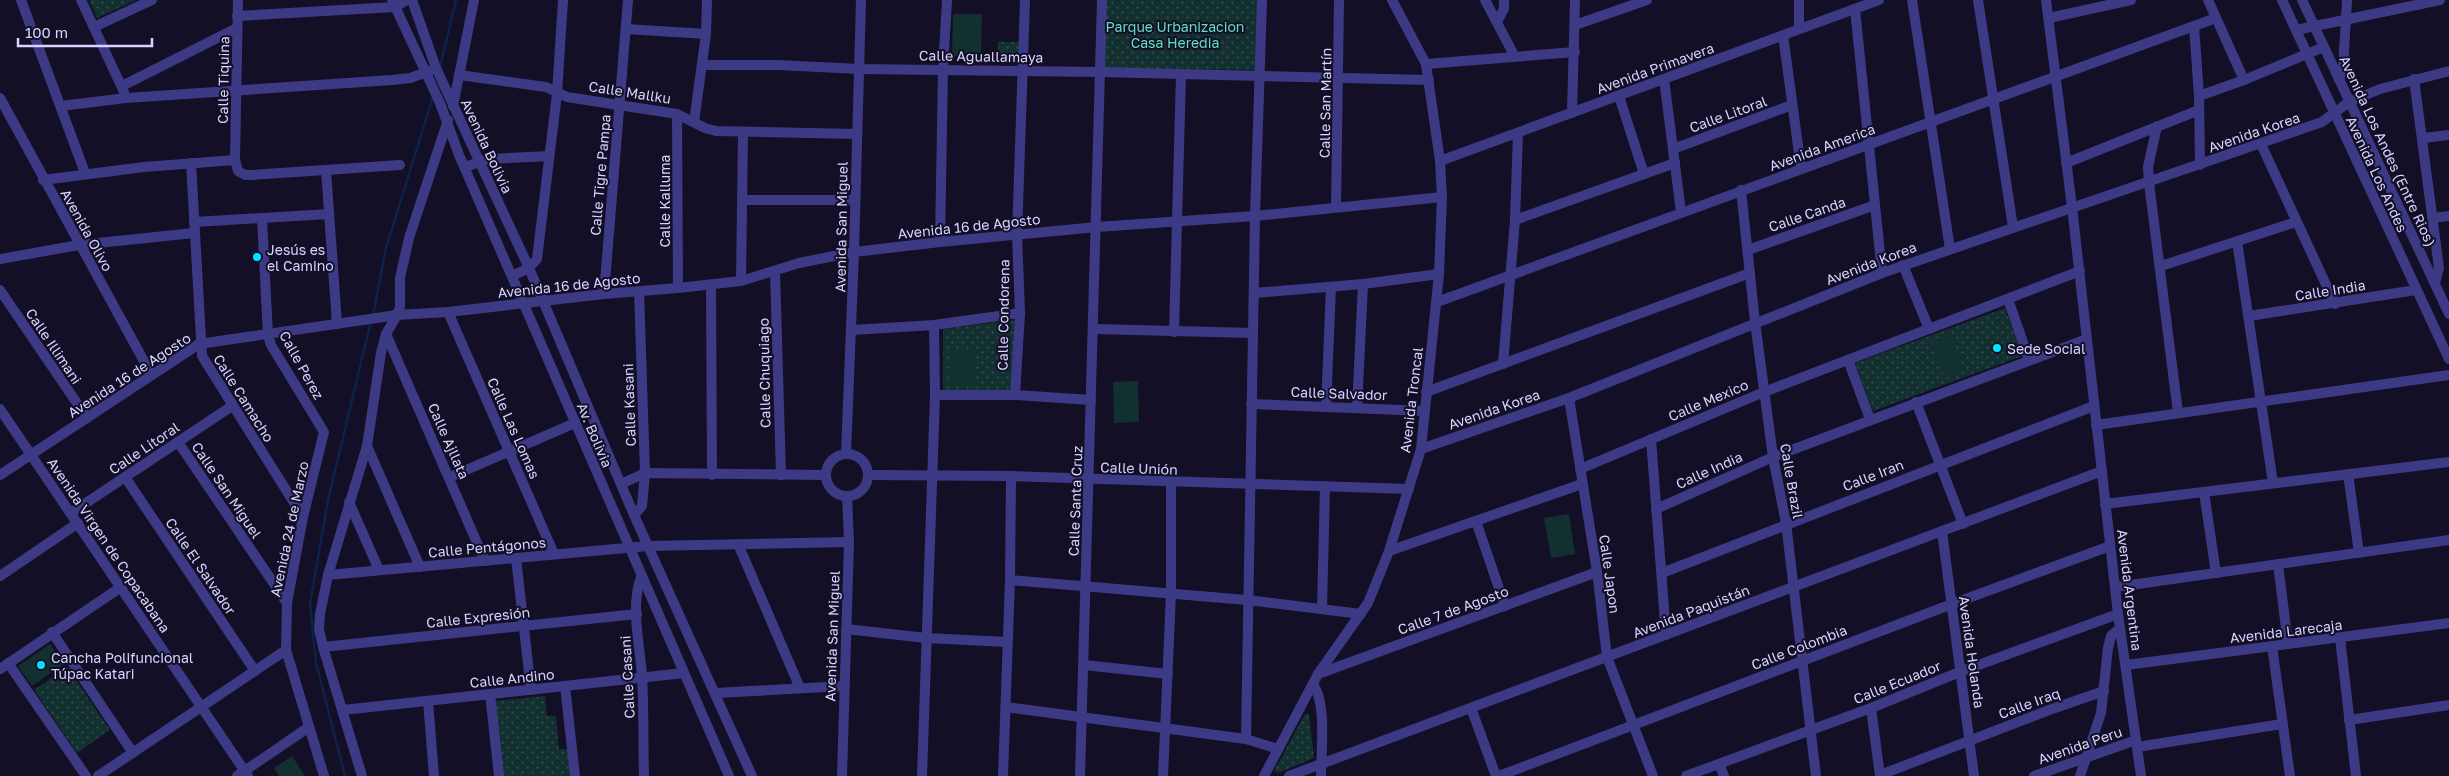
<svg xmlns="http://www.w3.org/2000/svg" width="2449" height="776" font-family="'Golos Text',sans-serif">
<defs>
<pattern id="park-dots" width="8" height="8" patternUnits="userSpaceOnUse" patternTransform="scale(1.25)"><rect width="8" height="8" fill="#12302f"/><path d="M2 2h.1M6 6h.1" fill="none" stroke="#344d4e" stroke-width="1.8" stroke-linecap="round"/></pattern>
</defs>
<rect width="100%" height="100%" fill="#130f26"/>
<g fill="url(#park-dots)">
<polygon points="89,0 136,0 97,18"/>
<polygon points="1106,0 1258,0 1257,70 1104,68"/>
<polygon points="998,42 1020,42 1020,63 998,62"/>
<polygon points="2005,308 2022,356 1873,411 1855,363"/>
<polygon points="1014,320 1012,391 943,392 943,329"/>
<polygon points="67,667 110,730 77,753 34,690"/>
<polygon points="545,696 547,716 556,716 559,749 568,749 571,776 502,776 494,701"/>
<polygon points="1305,714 1309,714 1314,758 1278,773 1274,771"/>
</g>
<g fill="#12302f">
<polygon points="953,14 982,14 981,56 952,56"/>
<polygon points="1951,336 1964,371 1945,378 1931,343"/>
<polygon points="950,351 973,351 974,386 951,386"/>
<polygon points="1138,381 1139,422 1114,423 1113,382"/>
<polygon points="1569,514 1575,554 1551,558 1544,518"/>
<polygon points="50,644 64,664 32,686 18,666"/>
<polygon points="292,756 305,776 279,776 274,768"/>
</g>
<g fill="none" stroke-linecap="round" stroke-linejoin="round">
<g stroke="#0c2248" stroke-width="2.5">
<polyline points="440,67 456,0"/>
<polyline points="373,316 386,248 433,97"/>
<polyline points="345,776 316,663 310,604 328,500 371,321"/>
</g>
<g stroke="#3d3a85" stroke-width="10">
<polyline points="21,0 85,173"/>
<polyline points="81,0 124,92"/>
<polyline points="238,0 235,160 238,171 245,175 251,175 400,165"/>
<polyline points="392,0 440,103 459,155 729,776"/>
<polyline points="412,0 436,68 529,268 634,515 752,776"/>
<polyline points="1485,0 1514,55"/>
<polyline points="1799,0 1799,28"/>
<polyline points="1912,0 1950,249"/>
<polyline points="1978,0 2013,227"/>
<polyline points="2046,0 2072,207 2118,614 2141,776"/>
<polyline points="2208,0 2244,80"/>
<polyline points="2282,0 2449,359"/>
<polyline points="2302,0 2449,314"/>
<polyline points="1855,9 1882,273"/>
<polyline points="237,16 395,7 407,0"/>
<polyline points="2049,18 2131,0"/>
<polyline points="1497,22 1504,9 1504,0"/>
<polyline points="1575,25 1647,0"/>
<polyline points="2194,26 2199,96 2200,165"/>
<polyline points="94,27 152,0"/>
<polyline points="626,29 706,34"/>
<polyline points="2296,30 2440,0"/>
<polyline points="1783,35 1801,168"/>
<polyline points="1426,64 1575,52"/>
<polyline points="702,65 777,65 859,69 1100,72 1429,80"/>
<polyline points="459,75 546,87 567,97 677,114 705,128 716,131 857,134"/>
<polyline points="1664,79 1681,212"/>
<polyline points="2414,79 2439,268 2435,283"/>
<polyline points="2339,80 2343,69 2347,0"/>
<polyline points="122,86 237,28"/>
<polyline points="1619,96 1644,174"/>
<polyline points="2199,96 2244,80 2324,47"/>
<polyline points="0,98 151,374"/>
<polyline points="61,106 126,98 392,80 410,78 430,71"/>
<polyline points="453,106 474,0"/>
<polyline points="1572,113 1575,0"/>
<polyline points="677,114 678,288"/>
<polyline points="694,122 706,34 707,0"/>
<polyline points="2157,126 2148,167 2149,183 2178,413"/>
<polyline points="2423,138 2449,135"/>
<polyline points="2261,144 2335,304"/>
<polyline points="1673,149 1792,105"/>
<polyline points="1440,161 1879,0"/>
<polyline points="191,163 202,356 303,517"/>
<polyline points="2066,163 2199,110"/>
<polyline points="465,167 488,159 549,156"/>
<polyline points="326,170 337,324"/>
<polyline points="43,180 144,167 235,160"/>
<polyline points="1741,190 1755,322 1773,457 1786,523 1816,776"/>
<polyline points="742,200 855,200"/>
<polyline points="1336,207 1339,0"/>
<polyline points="2433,218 2449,216"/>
<polyline points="262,219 268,335 271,345 324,432 303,517 287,603 286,650 324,776"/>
<polyline points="1515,220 1675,163"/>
<polyline points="194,222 329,214"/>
<polyline points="2237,241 2273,483"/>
<polyline points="940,242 943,69 947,0"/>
<polyline points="1748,250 1875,205"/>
<polyline points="0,259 79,245 194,233"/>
<polyline points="1903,265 1929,329"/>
<polyline points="2161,266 2296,222"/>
<polyline points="775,271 781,475"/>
<polyline points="512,276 529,268 537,259 557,94 563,0"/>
<polyline points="741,281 743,133"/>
<polyline points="711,285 712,475"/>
<polyline points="0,290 87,418"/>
<polyline points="1254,293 1363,284 1439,274"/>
<polyline points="604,294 628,0"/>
<polyline points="2008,299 2029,360"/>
<polyline points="1437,302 2216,18"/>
<polyline points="448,312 554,554"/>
<polyline points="2249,316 2416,290"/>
<polyline points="1094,329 1253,333"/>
<polyline points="852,330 934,325 1020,313"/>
<polyline points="1174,332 1181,74"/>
<polyline points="386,334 485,561"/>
<polyline points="1848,360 1870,419"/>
<polyline points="1503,364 1515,220 1518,133"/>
<polyline points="1426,392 1750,273"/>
<polyline points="935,395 1015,395 1091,400"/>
<polyline points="1015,395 1020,313 1017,235 1025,0"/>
<polyline points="1569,398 1597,572 1607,657 1653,776"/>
<polyline points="1916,402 1963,524"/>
<polyline points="1251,404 1425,411"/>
<polyline points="1326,407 1331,287"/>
<polyline points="1357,408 1363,284"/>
<polyline points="0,409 248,776"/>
<polyline points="2096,425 2449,375"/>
<polyline points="1651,439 1666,635"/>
<polyline points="178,442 287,603"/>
<polyline points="367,446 420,567"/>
<polyline points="1421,449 1569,398 1882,273 2322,122 2349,102 2380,89 2449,71"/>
<circle cx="847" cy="475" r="21"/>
<polyline points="846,454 854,252 861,0"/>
<polyline points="1580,469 1764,392 2080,271"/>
<polyline points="2348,474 2359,553"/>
<polyline points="0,475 199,344 397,315 448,312 604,294 678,288 741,281 799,263 854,252 940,242 1097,227 1255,216 1442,197"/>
<polyline points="868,475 1011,476 1409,489"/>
<polyline points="125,477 255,671"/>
<polyline points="450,477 575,423"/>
<polyline points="621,484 645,473 826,475"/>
<polyline points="2204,492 2216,573"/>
<polyline points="349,502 379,570"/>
<polyline points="2105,504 2449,462"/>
<polyline points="1656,509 1773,457 2087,339"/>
<polyline points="71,513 232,406"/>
<polyline points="634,515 642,506 645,473 639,291"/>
<polyline points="1476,521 1505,606"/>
<polyline points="1942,531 1974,776"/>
<polyline points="738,544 800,688"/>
<polyline points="1389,551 1582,484"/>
<polyline points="516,558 531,690"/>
<polyline points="2278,564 2288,644"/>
<polyline points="1662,573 2094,406"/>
<polyline points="328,575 648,546 849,542"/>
<polyline points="0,576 78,523"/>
<path d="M641,577C630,607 640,645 642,676C644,709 643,743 644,776"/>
<polyline points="1010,580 1247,600 1361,614"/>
<polyline points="2116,587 2449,540"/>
<polyline points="1322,609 1325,486"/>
<polyline points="846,629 926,638 1007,642"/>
<polyline points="52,632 133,753"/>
<polyline points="2340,638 2356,776"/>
<polyline points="2272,646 2290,776"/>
<polyline points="323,647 637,614"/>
<polyline points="8,663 86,776"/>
<polyline points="1084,665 1168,674"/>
<polyline points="2126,665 2449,623"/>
<polyline points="0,669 121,587"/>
<polyline points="1318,674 1597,572"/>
<path d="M1313,684C1327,704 1321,751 1321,776"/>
<polyline points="565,686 575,776"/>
<polyline points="716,693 844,686"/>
<polyline points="490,694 499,776"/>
<polyline points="428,701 434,776"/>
<polyline points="1006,707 1246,739 1278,749"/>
<polyline points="1471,708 1496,776"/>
<polyline points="1871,708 1880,776"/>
<polyline points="343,710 684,673"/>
<polyline points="2349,720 2449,705"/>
<polyline points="1246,739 1255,216 1262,0"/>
<polyline points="2137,747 2282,724"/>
<polyline points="1719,764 1724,776"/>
<polyline points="1880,775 2052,709 2104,691"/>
<polyline points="98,776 286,650"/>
<polyline points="237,776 309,727"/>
<polyline points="362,776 323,647 319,629 320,614 328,575 367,446 381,353 386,334 397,315 400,307 400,278 409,238 448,120"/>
<polyline points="842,776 849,542 847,496"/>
<polyline points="922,776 935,395 934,325"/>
<polyline points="1003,776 1010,580 1011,476"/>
<polyline points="1080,776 1102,0"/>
<polyline points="1163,776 1171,594 1171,483"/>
<polyline points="1264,776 1318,674 1368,603 1389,551 1421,449 1439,274 1442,197 1440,161 1426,64 1392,0"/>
<polyline points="1289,776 2102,471"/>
<polyline points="1499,776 1952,604 2110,546"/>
<polyline points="1686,776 1871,708 1962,671 2118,614"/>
<polyline points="2034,776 2136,740"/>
<polyline points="2080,776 2101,713 2108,648 2111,636 2120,628"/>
</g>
</g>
<g fill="#00e5ff" stroke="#130f26" stroke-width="2">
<circle cx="257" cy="257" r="5"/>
<circle cx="1997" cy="348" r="5"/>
<circle cx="41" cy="665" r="5"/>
</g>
<g text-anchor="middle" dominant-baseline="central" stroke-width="4" stroke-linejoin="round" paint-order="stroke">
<g font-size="14" fill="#5fe0c0" stroke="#130f26">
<text x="1175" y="26">Parque Urbanizacion<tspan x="1175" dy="16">Casa Heredia</tspan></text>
</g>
<g font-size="14" fill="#d9d4ff" stroke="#130f26">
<text transform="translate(981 56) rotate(1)">Calle Aguallamaya</text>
<text transform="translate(1655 68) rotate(-20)">Avenida Primavera</text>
<text transform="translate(223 80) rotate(-89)">Calle Tiquina</text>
<text transform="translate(630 92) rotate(9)">Calle Mallku</text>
<text transform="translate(1325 103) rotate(-89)">Calle San Martín</text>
<text transform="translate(1728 114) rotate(-20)">Calle Litoral</text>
<text transform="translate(2254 132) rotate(-19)">Avenida Korea</text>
<text transform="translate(487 146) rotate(65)">Avenida Bolivia</text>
<text transform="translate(1822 147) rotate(-20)">Avenida America</text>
<text transform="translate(2388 151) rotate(65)">Avenida Los Andes (Entre Rios)</text>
<text transform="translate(2377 174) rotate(65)">Avenida Los Andes</text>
<text transform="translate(600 175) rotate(-85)">Calle Tigre Pampa</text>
<text transform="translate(664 201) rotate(-90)">Calle Kalluma</text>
<text transform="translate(1807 214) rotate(-19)">Calle Canda</text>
<text transform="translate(969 226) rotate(-6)">Avenida 16 de Agosto</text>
<text transform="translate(841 227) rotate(-89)">Avenida San Miguel</text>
<text transform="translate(87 230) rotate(61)">Avenida Olivo</text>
<text transform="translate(1871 263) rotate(-21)">Avenida Korea</text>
<text transform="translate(569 285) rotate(-6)">Avenida 16 de Agosto</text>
<text transform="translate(2330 290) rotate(-9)">Calle India</text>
<text transform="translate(1003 315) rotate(-89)">Calle Condorena</text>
<text transform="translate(54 346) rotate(56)">Calle Illimani</text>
<text transform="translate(302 365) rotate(61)">Calle Perez</text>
<text transform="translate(764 373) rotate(-91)">Calle Chuquiago</text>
<text transform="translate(129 375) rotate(-33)">Avenida 16 de Agosto</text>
<text transform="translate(1339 393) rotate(2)">Calle Salvador</text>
<text transform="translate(244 398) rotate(58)">Calle Camacho</text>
<text transform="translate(1411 400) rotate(-83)">Avenida Troncal</text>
<text transform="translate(1708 400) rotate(-23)">Calle Mexico</text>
<text transform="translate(629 405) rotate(-92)">Calle Kasani</text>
<text transform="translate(1494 409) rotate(-19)">Avenida Korea</text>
<text transform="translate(514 428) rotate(66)">Calle Las Lomas</text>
<text transform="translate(595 435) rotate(67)">Av. Bolivia</text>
<text transform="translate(449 441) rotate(66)">Calle Ajllata</text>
<text transform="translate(144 448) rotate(-34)">Calle Litoral</text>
<text transform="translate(1139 468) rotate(2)">Calle Unión</text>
<text transform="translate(1709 470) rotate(-24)">Calle India</text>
<text transform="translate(1873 475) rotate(-21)">Calle Iran</text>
<text transform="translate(1792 481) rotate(80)">Calle Brazil</text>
<text transform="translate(227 490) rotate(56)">Calle San Miguel</text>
<text transform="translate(1075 501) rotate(-88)">Calle Santa Cruz</text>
<text transform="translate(289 529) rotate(-78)">Avenida 24 de Marzo</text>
<text transform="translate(109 545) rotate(56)">Avenida Virgen de Copacabana</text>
<text transform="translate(487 547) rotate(-5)">Calle Pentágonos</text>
<text transform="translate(201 566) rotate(56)">Calle El Salvador</text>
<text transform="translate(1610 574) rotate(82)">Calle Japon</text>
<text transform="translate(2130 590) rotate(83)">Avenida Argentina</text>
<text transform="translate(1453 610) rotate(-20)">Calle 7 de Agosto</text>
<text transform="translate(1691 611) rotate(-21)">Avenida Paquistán</text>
<text transform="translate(478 617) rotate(-6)">Calle Expresión</text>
<text transform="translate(2286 631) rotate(-7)">Avenida Larecaja</text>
<text transform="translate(832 636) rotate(-88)">Avenida San Miguel</text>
<text transform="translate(1799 647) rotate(-21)">Calle Colombia</text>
<text transform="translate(1972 652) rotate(82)">Avenida Holanda</text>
<text transform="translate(627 677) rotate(-93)">Calle Casani</text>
<text transform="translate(512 678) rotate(-6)">Calle Andino</text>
<text transform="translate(1897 682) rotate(-22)">Calle Ecuador</text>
<text transform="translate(2029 703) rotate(-20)">Calle Iraq</text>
<text transform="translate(2080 745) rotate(-19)">Avenida Peru</text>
</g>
<g font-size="14" fill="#d9d4ff" stroke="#130f26" text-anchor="start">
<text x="267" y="249">Jesús es<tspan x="267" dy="16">el Camino</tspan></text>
<text x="2007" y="348">Sede Social</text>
<text x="51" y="657">Cancha Polifuncional<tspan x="51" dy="16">Túpac Katari</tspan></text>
</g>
</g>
<path d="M18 38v8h134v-8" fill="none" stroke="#d9d4ff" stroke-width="2.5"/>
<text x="25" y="38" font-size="15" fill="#d9d4ff" stroke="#130f26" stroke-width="4" paint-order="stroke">100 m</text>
</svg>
